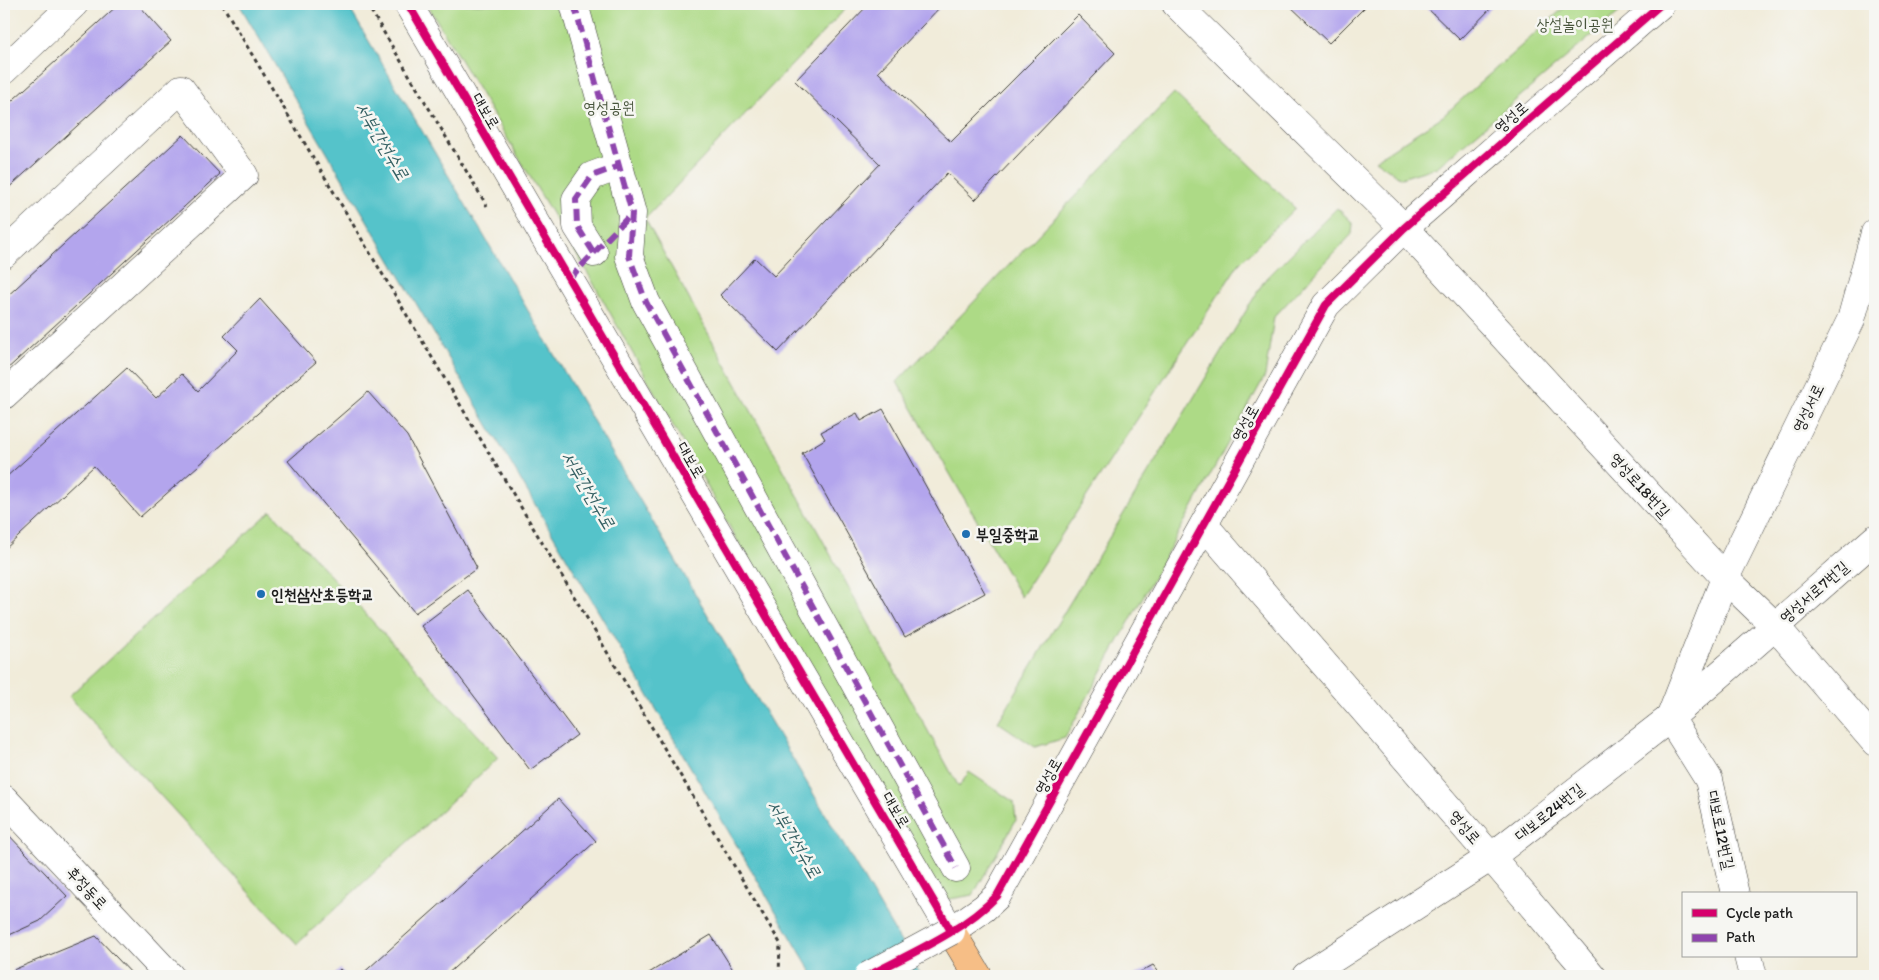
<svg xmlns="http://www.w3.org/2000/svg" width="1879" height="980" font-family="Itim,'Poor Story',sans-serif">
<rect width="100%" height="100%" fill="#f6f6f2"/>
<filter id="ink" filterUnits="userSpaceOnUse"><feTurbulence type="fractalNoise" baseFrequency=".02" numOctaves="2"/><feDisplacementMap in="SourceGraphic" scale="10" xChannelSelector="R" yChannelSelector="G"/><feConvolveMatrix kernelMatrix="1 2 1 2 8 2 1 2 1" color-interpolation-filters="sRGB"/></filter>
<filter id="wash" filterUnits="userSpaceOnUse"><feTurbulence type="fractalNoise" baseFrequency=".0096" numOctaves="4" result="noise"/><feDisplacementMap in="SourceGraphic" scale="20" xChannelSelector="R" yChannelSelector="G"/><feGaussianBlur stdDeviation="1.12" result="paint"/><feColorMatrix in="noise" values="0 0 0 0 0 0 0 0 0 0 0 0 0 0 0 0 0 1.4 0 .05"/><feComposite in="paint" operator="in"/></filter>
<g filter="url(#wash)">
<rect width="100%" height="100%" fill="#f1ecda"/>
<g fill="#adda86" stroke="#647b51">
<polygon points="427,4 850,4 645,219 959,787 969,772 1014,802 1016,820 973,895 939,901 590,277"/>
<polygon points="1568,4 1629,4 1437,167 1401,178 1375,160 1443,116"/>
<polygon points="1174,93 1295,208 1238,265 1021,597 897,382"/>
<polygon points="1337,208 1353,223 1352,234 1274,317 1265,376 1065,738 1035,747 998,722 1264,281"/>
<polygon points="271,511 498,758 297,944 69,696"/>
</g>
<polygon fill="#55c3ca" stroke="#387073" points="239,4 347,4 921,976 814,976"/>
<g id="blocks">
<g fill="#b3a5ed">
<polygon points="119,4 138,4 171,41 4,192 4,108"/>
<polygon points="869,4 943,4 878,72 951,142 1078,15 1115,53 975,200 947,173 778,352 720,295 755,258 774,276 880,164 795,81"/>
<polygon points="1288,4 1368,4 1329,43"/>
<polygon points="1423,4 1495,4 1460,40"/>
<polygon points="183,135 220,174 4,372 4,299"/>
<polygon points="260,299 316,362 140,517 94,466 4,550 4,479 127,368 156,398 182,374 198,391 238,350 224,336"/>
<polygon points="368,392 407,436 477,568 415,613 288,461"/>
<polygon points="883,409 985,593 905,637 802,453 825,439 821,432 857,413 861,421"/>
<polygon points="468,590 577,735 530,770 421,626"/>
<polygon points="558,799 596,841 445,976 360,976"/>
<polygon points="4,830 67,896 40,921 5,937 4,936"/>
<polygon points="711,935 737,976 644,976"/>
<polygon points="96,936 134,976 15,976 13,970"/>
<polygon points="1153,965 1162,976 1133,976"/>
<polygon points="340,969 347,976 333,976"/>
</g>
</g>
</g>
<g filter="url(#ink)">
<use href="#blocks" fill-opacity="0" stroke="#3c3b38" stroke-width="1"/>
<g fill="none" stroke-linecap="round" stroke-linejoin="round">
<defs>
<g id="minor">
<polyline points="408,4 951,931 984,908 997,896 1326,305 1404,228 1661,4"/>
<polyline points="574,4 632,213 629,256 646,302 956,868"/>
<polyline points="1176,4 1404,228 1725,578 1775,626 1875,742"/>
<polyline points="4,70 74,4"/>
<polyline points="594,253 577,226 576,199 592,176 619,166"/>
<polyline points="4,254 181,89 244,175 4,395"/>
<polyline points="1204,525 1491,857 1592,976"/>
<polyline points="4,799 170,976"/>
<polyline points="1735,894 1709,780 1670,718 1725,578 1851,320 1875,233"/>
<polyline points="1748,956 1753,976"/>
<polyline points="1306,976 1491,857 1670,718 1875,539"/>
</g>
<polyline id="major" points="951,931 978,976"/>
</defs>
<use href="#minor" stroke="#3c3b38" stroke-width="29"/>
<use href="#major" stroke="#3c3b38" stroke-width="29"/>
<g stroke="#3c3b38" stroke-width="3" stroke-dasharray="4 4" stroke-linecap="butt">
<polyline points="222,4 780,943 779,976"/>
<polyline points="367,4 487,206"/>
</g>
<use href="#minor" stroke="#fff" stroke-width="28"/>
<use href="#major" stroke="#f6be86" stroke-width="28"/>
<defs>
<polyline id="minor-bridge" points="868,976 951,931"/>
</defs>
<use href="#minor-bridge" stroke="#3c3b38" stroke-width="29" stroke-linecap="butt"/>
<use href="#minor-bridge" stroke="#fff" stroke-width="28"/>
<g stroke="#8e44ad" stroke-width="6" stroke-dasharray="12 6" stroke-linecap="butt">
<polyline points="574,4 632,213 629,256 646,302 956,868"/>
<polyline points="594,253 577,226 576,199 592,176 619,166"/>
<polyline points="569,279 632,213"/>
</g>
<defs>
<g id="cycleway">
<polyline points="408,4 951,931"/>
<path d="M868,976C911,953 962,932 997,896L1326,305L1404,228L1661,4"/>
</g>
</defs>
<use href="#cycleway" stroke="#f6f6f2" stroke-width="11"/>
<use href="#cycleway" stroke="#d6006c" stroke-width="8"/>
</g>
</g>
<g fill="#1f6fb2" stroke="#f6f6f2" stroke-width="2">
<circle cx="966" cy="534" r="5"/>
<circle cx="261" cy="594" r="5"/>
</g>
<g text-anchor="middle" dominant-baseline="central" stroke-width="5" stroke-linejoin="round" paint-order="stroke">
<g font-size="16" fill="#48553c" stroke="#f6f6f2">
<text x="1575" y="24">상설놀이공원</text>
<text x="609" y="107">영성공원</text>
</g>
<g font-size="16" fill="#1c1c1c" stroke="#f6f6f2">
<text transform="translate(486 111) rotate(60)">대보로</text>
<text transform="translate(1511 117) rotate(-41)">영성로</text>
<text transform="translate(1808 408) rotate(-64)">영성서로</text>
<text transform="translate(1245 423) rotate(-61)">영성로</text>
<text transform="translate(691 460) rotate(60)">대보로</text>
<text transform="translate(1640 485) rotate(48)">영성로18번길</text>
<text transform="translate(1814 592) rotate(-41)">영성서로7번길</text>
<text transform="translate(1048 776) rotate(-61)">영성로</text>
<text transform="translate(896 810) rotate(60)">대보로</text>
<text transform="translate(1549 812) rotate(-38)">대보로24번길</text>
<text transform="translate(1465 827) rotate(49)">영성로</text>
<text transform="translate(1721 830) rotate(78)">대보로12번길</text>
<text transform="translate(87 888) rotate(47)">후정동로</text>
</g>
<g font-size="16" font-weight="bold" fill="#1c1c1c" stroke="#f6f6f2" text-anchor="start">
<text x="976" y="534">부일중학교</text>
<text x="271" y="594">인천삼산초등학교</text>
</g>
<g font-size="18" font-style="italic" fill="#335f62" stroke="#f6f6f2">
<text transform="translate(382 141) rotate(59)">서부간선수로</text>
<text transform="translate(588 490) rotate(59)">서부간선수로</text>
<text transform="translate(794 839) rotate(59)">서부간선수로</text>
</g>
</g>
<rect width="1879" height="980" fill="none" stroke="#f6f6f2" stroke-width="20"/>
<rect x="1682" y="892" width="175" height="65" fill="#f6f6f2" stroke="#9f9f9c"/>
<rect x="1692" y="909" width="25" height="8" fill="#d6006c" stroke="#9f9f9c"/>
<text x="1726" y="918" font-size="15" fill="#1c1c1c">Cycle path</text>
<rect x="1692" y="934" width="25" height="8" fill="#8e44ad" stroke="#9f9f9c"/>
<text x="1726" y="942" font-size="15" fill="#1c1c1c">Path</text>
</svg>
